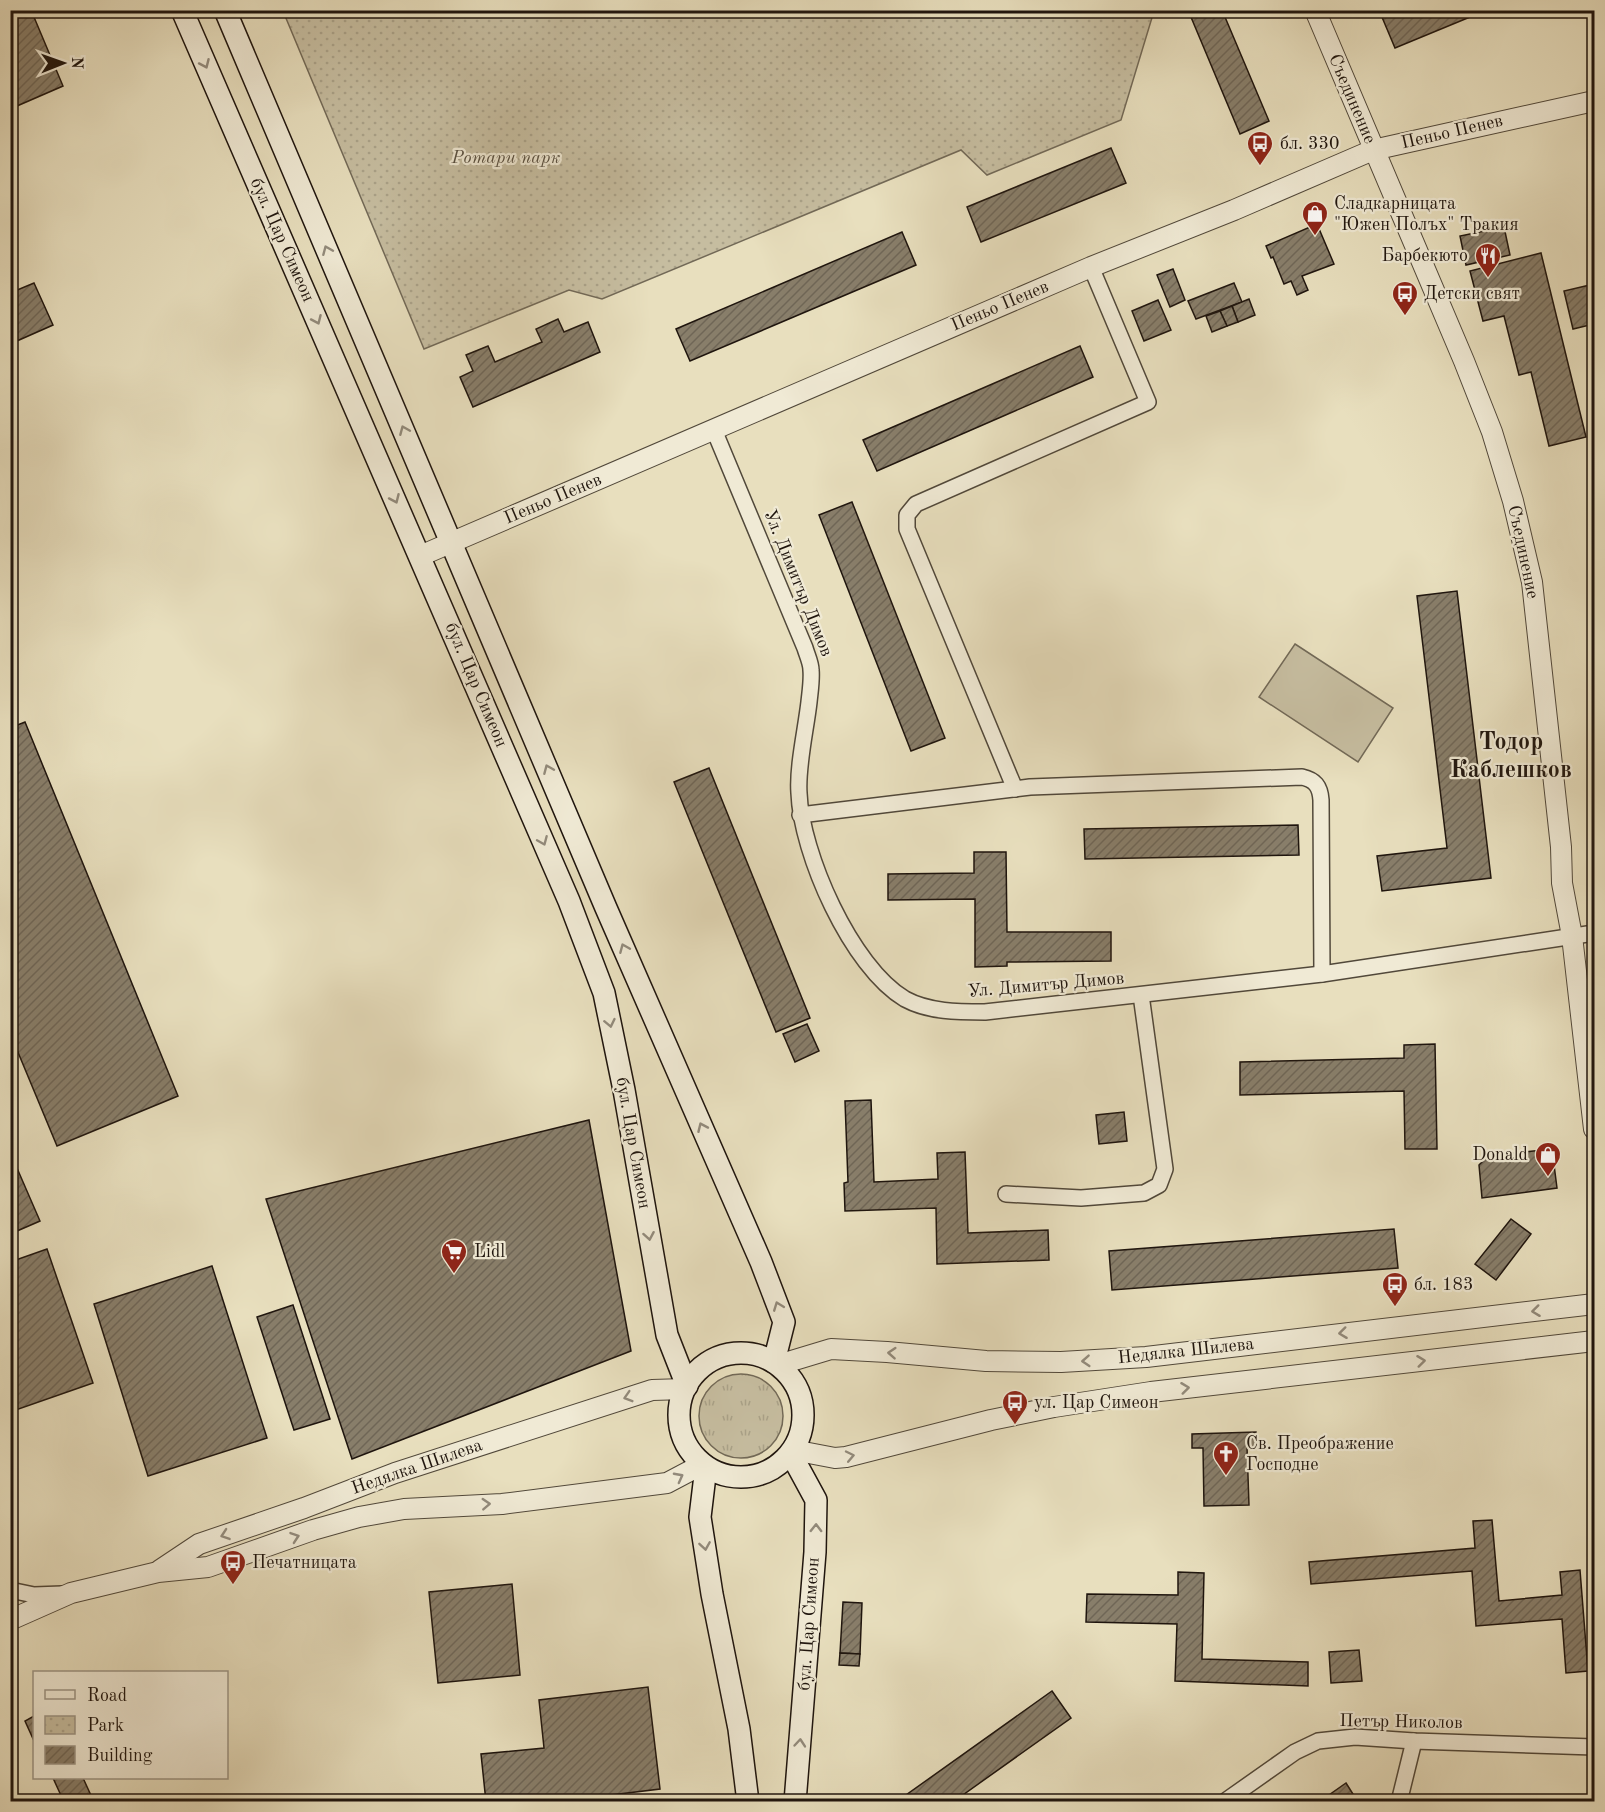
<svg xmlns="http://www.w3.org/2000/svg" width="1605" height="1812" font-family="'Old Standard TT',serif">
<defs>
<pattern id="grass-tufts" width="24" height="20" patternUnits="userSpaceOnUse" patternTransform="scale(1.5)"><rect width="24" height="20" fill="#c6bda0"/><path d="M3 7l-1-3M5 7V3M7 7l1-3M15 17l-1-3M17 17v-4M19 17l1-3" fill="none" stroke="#aaa289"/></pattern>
<pattern id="park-dots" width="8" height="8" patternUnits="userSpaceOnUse" patternTransform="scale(1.5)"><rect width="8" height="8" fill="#c6bda0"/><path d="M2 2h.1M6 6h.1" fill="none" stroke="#aaa289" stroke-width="1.8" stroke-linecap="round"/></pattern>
<pattern id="building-hatch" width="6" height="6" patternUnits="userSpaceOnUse" patternTransform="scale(1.5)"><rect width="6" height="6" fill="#887e6a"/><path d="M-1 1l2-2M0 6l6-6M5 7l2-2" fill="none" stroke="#6f6656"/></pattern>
</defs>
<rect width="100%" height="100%" fill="#e8dfbe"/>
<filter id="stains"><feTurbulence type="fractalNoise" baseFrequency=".00333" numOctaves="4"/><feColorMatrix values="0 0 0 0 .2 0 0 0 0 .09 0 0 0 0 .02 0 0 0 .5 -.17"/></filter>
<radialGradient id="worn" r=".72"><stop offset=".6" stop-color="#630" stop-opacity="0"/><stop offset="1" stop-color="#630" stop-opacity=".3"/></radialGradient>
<circle fill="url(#grass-tufts)" stroke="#726957" stroke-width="1.5" cx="741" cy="1416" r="42"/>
<polygon fill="url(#park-dots)" stroke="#726957" stroke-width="1.5" points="283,11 1154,11 1121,120 987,175 961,150 602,299 569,290 424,349"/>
<polygon fill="#c6bda0" stroke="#726957" stroke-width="1.5" points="1295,644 1393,708 1358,762 1259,697"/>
<g fill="url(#building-hatch)" stroke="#1f150e" stroke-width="1.5">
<polygon points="10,10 31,10 63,86 10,109"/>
<polygon points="1188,10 1222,10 1269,121 1240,134"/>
<polygon points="1379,10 1487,10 1395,48"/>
<polygon points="1111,148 1126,183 981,242 967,207"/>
<polygon points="1317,224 1334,264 1302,276 1308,290 1297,295 1291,281 1284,284 1273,257 1271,258 1266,246"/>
<polygon points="1504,227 1510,255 1466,265 1460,236"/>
<polygon points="902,232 916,265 690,361 676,329"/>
<polygon points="1541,253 1586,437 1549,446 1531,372 1519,375 1504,316 1483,321 1470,271"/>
<polygon points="1173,269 1185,300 1170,307 1157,275"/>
<polygon points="34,283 53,325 10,344 10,293"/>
<polygon points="1234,283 1242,302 1196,319 1188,301"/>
<polygon points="1594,284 1594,324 1573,329 1564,291"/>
<polygon points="1249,299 1255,315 1238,322 1232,306"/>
<polygon points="1158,300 1171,330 1144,341 1132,311"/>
<polygon points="1232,306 1238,322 1227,326 1220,311"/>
<polygon points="1220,311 1227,326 1212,332 1206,316"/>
<polygon points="558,319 564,332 588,322 600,352 473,407 460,377 473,371 466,355 488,346 495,362 542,342 536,329"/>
<polygon points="1080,346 1093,377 877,471 863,440"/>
<polygon points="852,502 945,738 911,751 819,515"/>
<polygon points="1457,591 1491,878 1382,891 1377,856 1447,848 1417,596"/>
<polygon points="25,722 178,1096 57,1146 10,1033 10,728"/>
<polygon points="709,768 810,1018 776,1032 674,782"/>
<polygon points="1298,825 1299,855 1085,859 1084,829"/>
<polygon points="974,852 1006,852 1007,932 1111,932 1111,961 1007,962 1007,966 975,967 975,899 888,900 888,874 974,873"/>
<polygon points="807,1024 819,1051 795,1062 783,1034"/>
<polygon points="1435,1044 1437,1149 1405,1149 1404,1091 1240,1095 1240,1062 1404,1058 1404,1045"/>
<polygon points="871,1100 874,1182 938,1179 937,1153 965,1152 968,1233 1048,1230 1049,1260 937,1264 936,1208 845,1211 844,1183 848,1182 845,1101"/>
<polygon points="1124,1112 1127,1141 1099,1144 1096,1115"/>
<polygon points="589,1120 631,1351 352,1459 266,1199"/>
<polygon points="1552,1149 1557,1188 1482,1198 1479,1165 1488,1156"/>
<polygon points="10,1152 40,1221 10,1234"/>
<polygon points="1511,1219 1531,1234 1496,1280 1475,1264"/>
<polygon points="1394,1229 1398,1268 1112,1290 1109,1251"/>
<polygon points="47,1249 93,1383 10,1412 10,1262"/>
<polygon points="212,1266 267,1438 148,1476 94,1304"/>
<polygon points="293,1305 330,1419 294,1430 257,1317"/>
<polygon points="1256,1432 1257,1447 1247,1447 1249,1505 1204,1506 1203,1448 1192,1448 1192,1434"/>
<polygon points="1492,1520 1499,1601 1562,1595 1560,1572 1580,1570 1588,1671 1566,1673 1562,1619 1476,1626 1472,1571 1311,1584 1309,1562 1475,1548 1473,1521"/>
<polygon points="1178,1572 1204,1573 1202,1659 1308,1662 1308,1686 1175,1681 1177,1624 1086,1622 1087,1594 1178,1595"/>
<polygon points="512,1584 520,1675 438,1683 429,1592"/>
<polygon points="843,1602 862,1603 860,1654 840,1653"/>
<polygon points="1359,1650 1362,1681 1331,1683 1329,1652"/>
<polygon points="840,1653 860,1654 859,1666 839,1665"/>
<polygon points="648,1687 660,1789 553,1802 486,1802 481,1754 544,1748 539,1700"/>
<polygon points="1052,1691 1071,1718 953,1802 910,1802 906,1795"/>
<polygon points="34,1716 34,1741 25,1721"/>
<polygon points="53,1778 83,1778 94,1802 64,1802"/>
<polygon points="1346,1783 1358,1802 1319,1802"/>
</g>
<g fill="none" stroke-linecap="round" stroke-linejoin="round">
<defs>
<g id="minor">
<path d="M714,430L805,648C807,655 811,663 811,670C812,680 810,692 809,702C806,729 797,767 799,793C801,853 851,967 905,999C929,1012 958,1012 985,1012L1322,974L1594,933"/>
<polyline points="1015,789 907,529 907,515 916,504 1148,402 1091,267"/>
<path d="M800,815L1030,787L1302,777C1315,780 1320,786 1321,800L1322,974"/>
<polyline points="1006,1194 1081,1198 1144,1193 1159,1185 1165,1169 1141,995"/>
<polyline points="10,1590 34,1595 62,1594"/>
<polyline points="1224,1802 1295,1752 1318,1741 1355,1737 1414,1741 1594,1747"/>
<polyline points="1399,1802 1414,1741"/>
</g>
<g id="tertiary">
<polyline points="1315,10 1464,361 1492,432 1513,501 1532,582 1561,847 1562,883 1572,936 1594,1129"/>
<polyline points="420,556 1091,267 1234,210 1373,150 1594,101"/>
<polyline points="778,1365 831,1349 887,1352 986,1361 1061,1362 1146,1357 1594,1304"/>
<polyline points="793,1450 835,1458 846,1457 991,1420 1054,1407 1151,1392 1594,1341"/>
<polyline points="160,1570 199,1544 304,1508 395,1473 652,1390 685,1389"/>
<polyline points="10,1620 71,1593 158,1572 208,1567 313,1530 359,1517 404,1509 502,1504 667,1483 703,1464"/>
</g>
<g id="secondary">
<polyline points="182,10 569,901 604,993 624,1090 667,1335 687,1386"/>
<polyline points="225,10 606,908 761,1262 784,1322 774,1362"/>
<circle cx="741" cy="1415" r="62"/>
<polyline points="791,1454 816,1500 815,1552 795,1802"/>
<polyline points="706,1467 700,1517 712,1594 739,1729 748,1802"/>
</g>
</defs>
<use href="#minor" stroke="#51483a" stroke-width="18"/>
<use href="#tertiary" stroke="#51483a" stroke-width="22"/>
<use href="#secondary" stroke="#1f150e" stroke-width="24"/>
<use href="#minor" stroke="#f0ead5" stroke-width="15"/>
<use href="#tertiary" stroke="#f0ead5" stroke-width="20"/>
<use href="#secondary" stroke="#f0ead5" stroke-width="21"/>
</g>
<defs><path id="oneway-chevron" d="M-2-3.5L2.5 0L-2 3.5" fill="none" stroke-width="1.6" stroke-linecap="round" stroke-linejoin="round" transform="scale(1.5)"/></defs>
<g stroke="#928a7b">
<use href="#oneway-chevron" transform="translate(205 64) rotate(66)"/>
<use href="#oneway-chevron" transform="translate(327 250) rotate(-113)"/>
<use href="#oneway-chevron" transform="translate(317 320) rotate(66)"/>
<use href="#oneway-chevron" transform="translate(404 430) rotate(-113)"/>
<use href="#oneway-chevron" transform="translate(395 499) rotate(66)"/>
<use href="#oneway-chevron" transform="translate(548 769) rotate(-113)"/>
<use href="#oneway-chevron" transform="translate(543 841) rotate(67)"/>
<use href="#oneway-chevron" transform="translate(624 948) rotate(-113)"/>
<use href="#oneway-chevron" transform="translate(610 1023) rotate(78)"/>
<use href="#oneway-chevron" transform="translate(702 1127) rotate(-114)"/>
<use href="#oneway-chevron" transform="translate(649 1236) rotate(80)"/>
<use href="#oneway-chevron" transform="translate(778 1306) rotate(-111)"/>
<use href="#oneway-chevron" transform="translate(1536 1311) rotate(173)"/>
<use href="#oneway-chevron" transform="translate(1343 1333) rotate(173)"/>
<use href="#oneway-chevron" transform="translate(892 1353) rotate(-176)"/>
<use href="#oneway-chevron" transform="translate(1086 1361) rotate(176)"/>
<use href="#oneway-chevron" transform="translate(1421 1361) rotate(-7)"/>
<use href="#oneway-chevron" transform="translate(1185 1388) rotate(-7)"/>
<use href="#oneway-chevron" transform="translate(628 1397) rotate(163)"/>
<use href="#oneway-chevron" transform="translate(850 1456) rotate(-12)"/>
<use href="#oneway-chevron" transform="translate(679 1477) rotate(-28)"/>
<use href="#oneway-chevron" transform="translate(486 1504) rotate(-3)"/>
<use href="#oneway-chevron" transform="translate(816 1528) rotate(-89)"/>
<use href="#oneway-chevron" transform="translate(225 1535) rotate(161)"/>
<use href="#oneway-chevron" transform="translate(295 1537) rotate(-19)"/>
<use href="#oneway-chevron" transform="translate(705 1546) rotate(81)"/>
<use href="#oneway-chevron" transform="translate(800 1743) rotate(-85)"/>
</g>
<defs>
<symbol id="bus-pin" viewBox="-11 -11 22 30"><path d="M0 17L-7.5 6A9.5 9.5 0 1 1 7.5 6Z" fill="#8f2418" stroke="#f0ead5"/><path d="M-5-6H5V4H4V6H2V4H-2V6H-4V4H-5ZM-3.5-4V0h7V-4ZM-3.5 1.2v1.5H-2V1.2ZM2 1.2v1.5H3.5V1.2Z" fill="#fff"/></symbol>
<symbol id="shop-pin" viewBox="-11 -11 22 30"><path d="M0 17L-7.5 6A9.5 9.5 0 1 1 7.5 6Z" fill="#8f2418" stroke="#f0ead5"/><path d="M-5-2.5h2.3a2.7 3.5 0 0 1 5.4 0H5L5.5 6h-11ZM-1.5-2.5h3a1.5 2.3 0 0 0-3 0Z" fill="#fff"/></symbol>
<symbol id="restaurant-pin" viewBox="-11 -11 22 30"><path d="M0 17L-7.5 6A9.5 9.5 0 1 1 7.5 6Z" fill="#8f2418" stroke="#f0ead5"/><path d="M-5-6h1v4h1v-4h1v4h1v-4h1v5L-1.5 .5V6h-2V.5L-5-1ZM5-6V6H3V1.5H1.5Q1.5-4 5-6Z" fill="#fff"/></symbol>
<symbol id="supermarket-pin" viewBox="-11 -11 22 30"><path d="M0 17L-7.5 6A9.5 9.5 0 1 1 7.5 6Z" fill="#8f2418" stroke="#f0ead5"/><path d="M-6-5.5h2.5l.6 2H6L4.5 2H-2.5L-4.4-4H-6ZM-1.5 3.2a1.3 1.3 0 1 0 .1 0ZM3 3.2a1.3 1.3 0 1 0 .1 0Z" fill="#fff"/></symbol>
<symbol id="church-pin" viewBox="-11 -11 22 30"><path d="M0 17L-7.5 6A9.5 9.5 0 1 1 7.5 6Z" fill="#8f2418" stroke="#f0ead5"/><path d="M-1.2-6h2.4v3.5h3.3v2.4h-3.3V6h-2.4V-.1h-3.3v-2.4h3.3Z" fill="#fff"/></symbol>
</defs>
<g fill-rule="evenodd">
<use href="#bus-pin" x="1245" y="129" width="30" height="40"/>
<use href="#shop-pin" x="1300" y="199" width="30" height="40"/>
<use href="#restaurant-pin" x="1473" y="241" width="30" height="40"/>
<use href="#bus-pin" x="1390" y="279" width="30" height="40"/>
<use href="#shop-pin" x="1533" y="1140" width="30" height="40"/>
<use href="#supermarket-pin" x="439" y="1237" width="30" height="40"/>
<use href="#bus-pin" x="1380" y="1270" width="30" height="40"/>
<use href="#bus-pin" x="1000" y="1388" width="30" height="40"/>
<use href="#church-pin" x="1211" y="1439" width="30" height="40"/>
<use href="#bus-pin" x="218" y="1548" width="30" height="40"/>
</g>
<g text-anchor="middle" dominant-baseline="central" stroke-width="4.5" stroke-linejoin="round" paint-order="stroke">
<g font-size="18" fill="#1f150e" stroke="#f0ead5">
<text transform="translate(1352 99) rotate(67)">Съединение</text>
<text transform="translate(1452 132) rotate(-13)">Пеньо Пенев</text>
<text transform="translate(282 240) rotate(66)">бул. Цар Симеон</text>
<text transform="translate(1000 306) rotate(-23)">Пеньо Пенев</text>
<text transform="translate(553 499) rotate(-23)">Пеньо Пенев</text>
<text transform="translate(1523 552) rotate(78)">Съединение</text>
<text transform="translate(798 583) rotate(68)">Ул. Димитър Димов</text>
<text transform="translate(476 685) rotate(67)">бул. Цар Симеон</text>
<text transform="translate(1046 985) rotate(-5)">Ул. Димитър Димов</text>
<text transform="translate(633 1143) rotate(80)">бул. Цар Симеон</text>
<text transform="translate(1186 1351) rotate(-6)">Недялка Шилева</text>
<text transform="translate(417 1467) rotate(-19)">Недялка Шилева</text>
<text transform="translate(809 1624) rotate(-86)">бул. Цар Симеон</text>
<text transform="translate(1401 1722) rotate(1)">Петър Николов</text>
</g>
<g font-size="18" fill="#1f150e" stroke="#f0ead5" text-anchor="start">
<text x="1280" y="144">бл. 330</text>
<text x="1334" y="204">Сладкарницата<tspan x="1334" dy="21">"Южен Полъх" Тракия</tspan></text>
<text x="1468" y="256" text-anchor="end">Барбекюто</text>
<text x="1424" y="294">Детски свят</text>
<text x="1528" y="1155" text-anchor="end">Donald</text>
<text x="474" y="1252">Lidl</text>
<text x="1414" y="1285">бл. 183</text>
<text x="1034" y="1403">ул. Цар Симеон</text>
<text x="1246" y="1444">Св. Преображение<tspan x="1246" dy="21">Господне</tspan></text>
<text x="252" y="1563">Печатницата</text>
</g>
<g font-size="18" font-style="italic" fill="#595041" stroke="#f0ead5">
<text x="506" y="158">Ротари парк</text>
</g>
<g font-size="24" font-weight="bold" fill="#1f150e" stroke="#f0ead5">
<text x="1511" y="743">Тодор<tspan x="1511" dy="28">Каблешков</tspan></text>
</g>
</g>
<rect width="1605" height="1812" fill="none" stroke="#e8dfbe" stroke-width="36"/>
<rect x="12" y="12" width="1581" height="1788" fill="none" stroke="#1f150e" stroke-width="3"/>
<rect x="18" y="18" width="1569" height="1776" fill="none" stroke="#1f150e" stroke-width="1.5"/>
<rect x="33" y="1671" width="195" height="108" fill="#f0ead5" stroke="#9c9585" stroke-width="1.5"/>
<rect x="45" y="1690" width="30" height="9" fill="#f0ead5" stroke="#9c9585" stroke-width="1.5"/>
<text x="87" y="1701" font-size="18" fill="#1f150e">Road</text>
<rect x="45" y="1716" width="30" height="18" fill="url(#park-dots)" stroke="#9c9585" stroke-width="1.5"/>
<text x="87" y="1731" font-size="18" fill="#1f150e">Park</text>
<rect x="45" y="1746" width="30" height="18" fill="url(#building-hatch)" stroke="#9c9585" stroke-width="1.5"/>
<text x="87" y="1761" font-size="18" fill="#1f150e">Building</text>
<g transform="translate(63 63) rotate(89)" stroke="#f0ead5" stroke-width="4.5" paint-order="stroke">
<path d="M0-4.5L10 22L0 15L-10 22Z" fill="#1f150e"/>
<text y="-9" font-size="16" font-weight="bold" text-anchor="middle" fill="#1f150e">N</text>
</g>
<rect width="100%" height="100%" filter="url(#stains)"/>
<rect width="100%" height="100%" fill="url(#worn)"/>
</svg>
